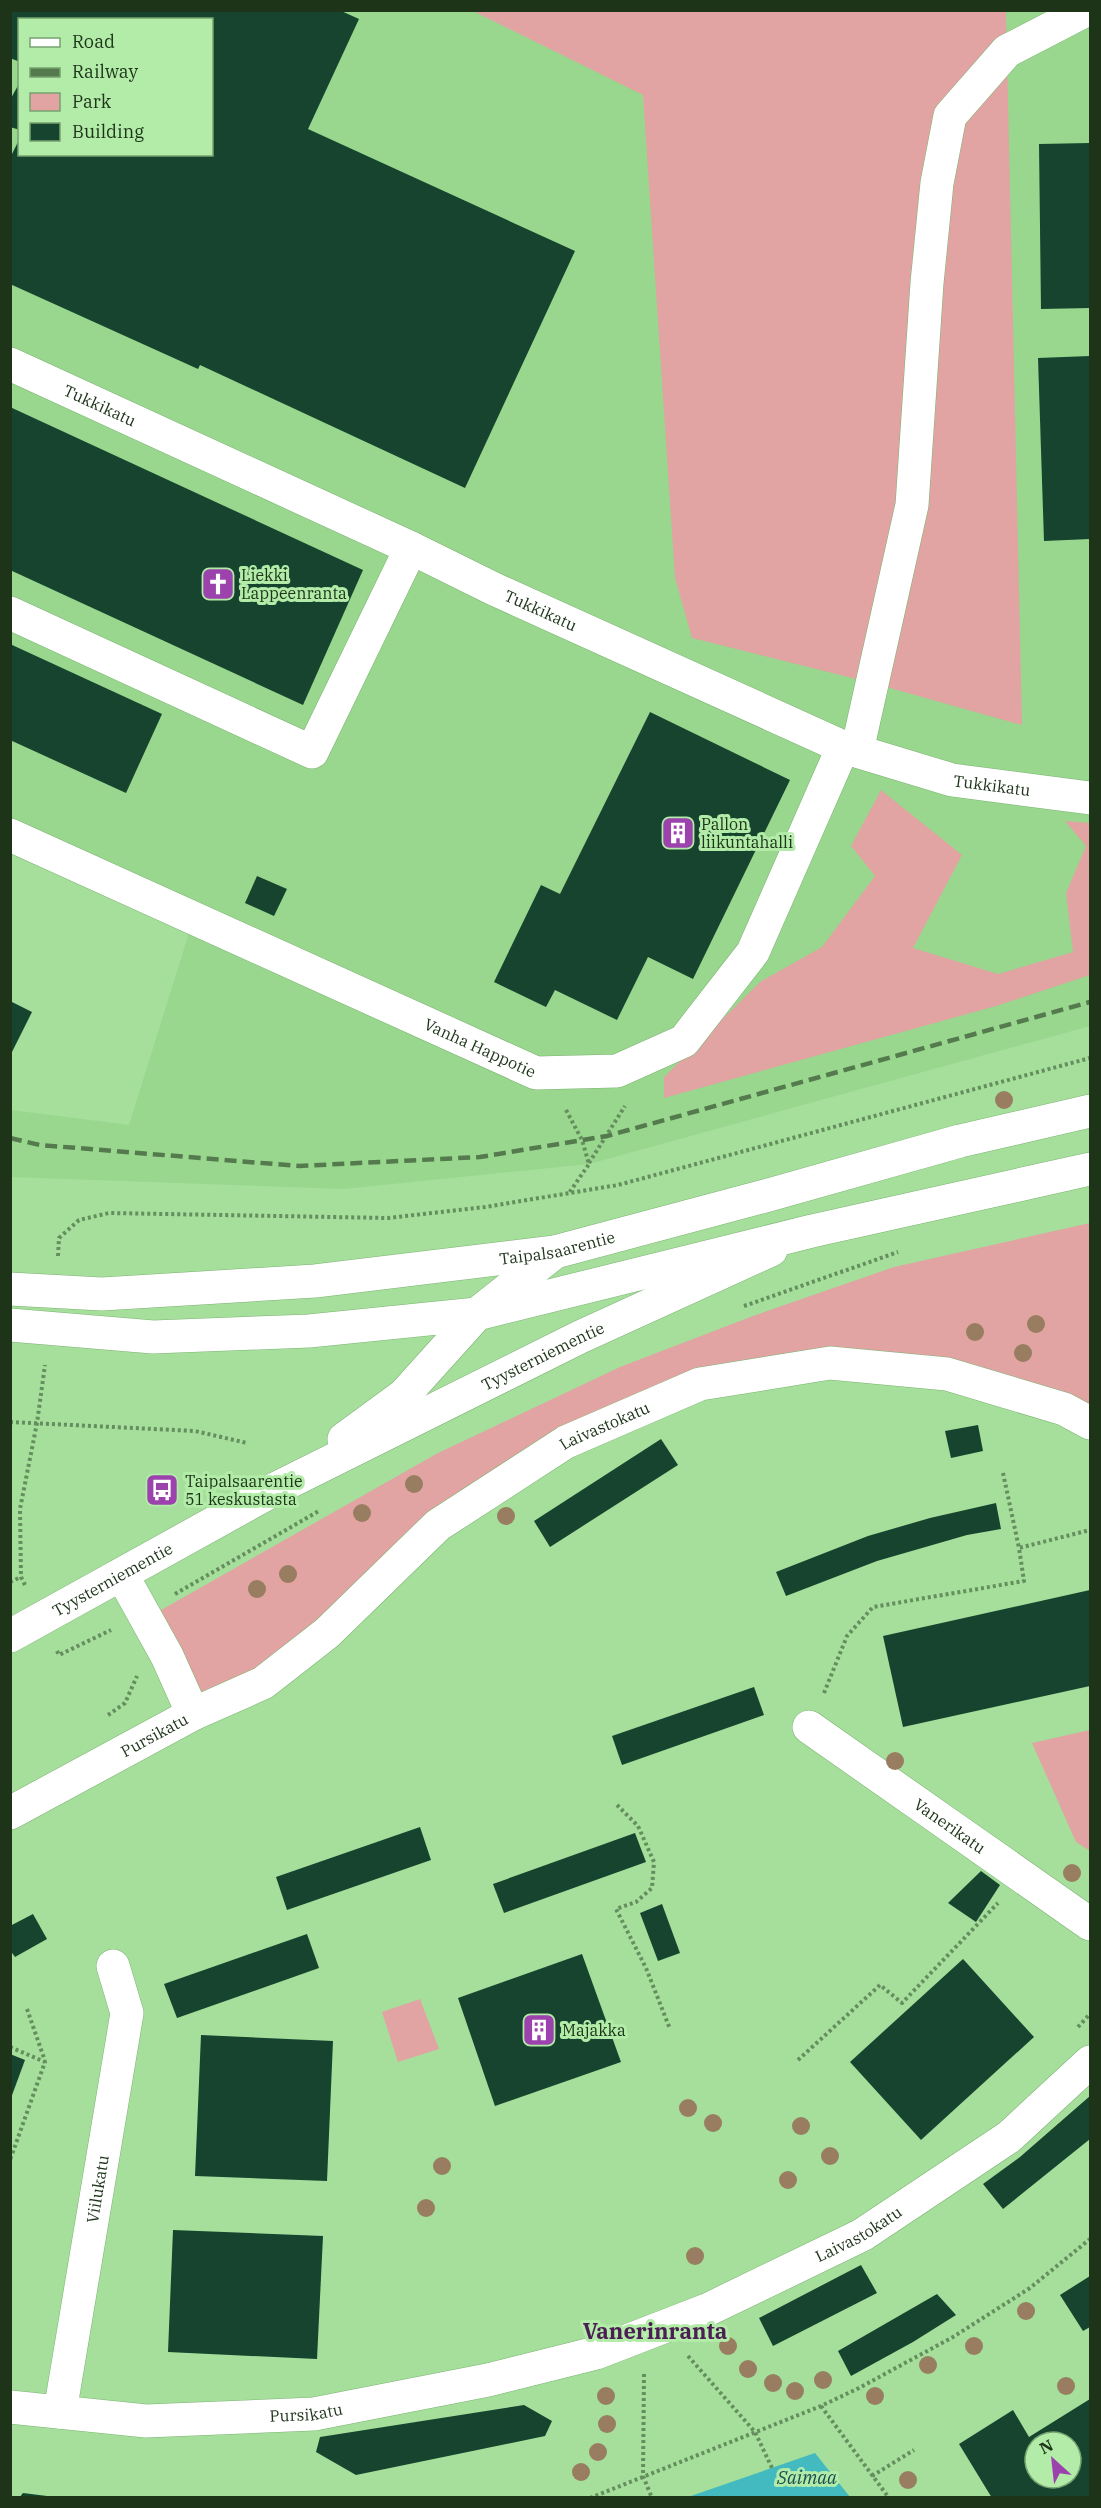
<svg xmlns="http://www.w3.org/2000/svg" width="1101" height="2508" font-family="'IBM Plex Serif',serif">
<rect width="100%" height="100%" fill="#a5df9b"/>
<path fill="#98d78d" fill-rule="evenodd" d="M11,11H1090V1026L589,1164L343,1189L11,1177V1110L129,1125L194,917L11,835ZM20,20H212V154H20Z"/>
<g fill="#e1a4a2">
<polygon points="473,11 1006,11 1022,725 872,683 692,638 675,578 643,95"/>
<polygon points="881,790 962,855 913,948 998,974 1073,952 1066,893 1086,846 1065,821 1090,823 1090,975 996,1006 664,1098 664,1077 760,982 822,947 875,876 851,846"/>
<polygon points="1090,1223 1090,1413 825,1353 560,1435 257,1677 196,1705 154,1614 438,1453 620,1367 753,1316 894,1267"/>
<polygon points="1090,1730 1090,1851 1076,1842 1032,1743"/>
<polygon points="420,1999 439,2049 398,2062 382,2012"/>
</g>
<polygon fill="#43b9c0" points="815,2453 850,2497 688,2497"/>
<g fill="#16442f" fill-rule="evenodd">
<polygon points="10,10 339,10 359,19 308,129 575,251 465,488 200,365 198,369 10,284 10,158 20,138 20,154 212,154 212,20 20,20 20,62 10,58"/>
<polygon points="20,82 20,130 10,127 10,100"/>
<polygon points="1090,143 1090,308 1041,309 1039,144"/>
<polygon points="1090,356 1090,539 1044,541 1038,358"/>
<polygon points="10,407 363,570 303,705 10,570"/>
<polygon points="10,644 162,714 126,793 10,740"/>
<polygon points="650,712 790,780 693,979 648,957 617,1020 555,990 546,1007 494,982 541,885 560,894"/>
<polygon points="257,876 287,889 274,916 245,903"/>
<polygon points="10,1001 32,1012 10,1056"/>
<polygon points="978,1425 983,1451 951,1458 945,1431"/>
<polygon points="661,1439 678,1465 550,1547 534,1521"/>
<polygon points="996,1503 1001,1529 967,1535 877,1561 786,1596 776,1572 868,1536 930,1518"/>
<polygon points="1090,1590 1090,1686 903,1727 883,1636"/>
<polygon points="754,1687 764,1715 622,1765 612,1736"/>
<polygon points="420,1827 431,1860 287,1910 276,1877"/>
<polygon points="635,1833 646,1862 504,1913 493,1884"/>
<polygon points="981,1871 1000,1885 976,1922 948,1903"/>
<polygon points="662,1904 680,1953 658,1961 640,1913"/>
<polygon points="33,1914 47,1939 15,1957 10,1950 10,1926"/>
<polygon points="307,1934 319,1968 177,2018 164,1984"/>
<polygon points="582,1954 621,2062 495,2106 458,1998"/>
<polygon points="963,1959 1034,2037 921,2140 850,2062"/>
<polygon points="201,2035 333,2041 327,2181 195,2176"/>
<polygon points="10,2054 25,2060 11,2098 10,2098"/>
<polygon points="1090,2096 1090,2139 1003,2209 983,2184 1020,2157"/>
<polygon points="173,2230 323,2236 317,2359 168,2352"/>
<polygon points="861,2265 877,2293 773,2346 759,2318"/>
<polygon points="1090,2276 1090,2327 1083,2331 1060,2295"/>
<polygon points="937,2294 956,2315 913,2342 851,2376 838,2351"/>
<path d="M1090,2399V2498H992L959,2444L1013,2410L1029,2437ZM1035,2442H1071V2478H1035Z"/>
<polygon points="524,2405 552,2421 545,2436 356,2475 316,2452 320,2437"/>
<polygon points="23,2493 47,2496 46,2498 19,2498"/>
</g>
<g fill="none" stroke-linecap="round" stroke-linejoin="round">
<defs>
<g id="minor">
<path id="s1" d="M10,364L411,548L494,589L843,747L952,780L1090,798"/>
<polyline points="10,613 312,752 411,548"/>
<polyline points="857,751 912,505 927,283 937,183 950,116 1007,51 1086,10"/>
<path id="s2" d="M10,835L536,1073L617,1071L684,1041L753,952L843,747"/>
<polyline points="344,1439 404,1395 477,1314 555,1252"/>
<path id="s3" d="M10,1636L277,1488L580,1337L771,1250"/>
<path id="s4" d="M193,1714L263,1683L327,1633L438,1525L566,1442L700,1384L830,1363L947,1374L1064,1409L1090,1423"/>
<path id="s5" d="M809,1727L1090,1924"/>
<path id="s6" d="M10,1813L193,1714L167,1656L122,1575"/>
<path id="s7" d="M10,2407L146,2421L314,2414L488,2380L596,2353L707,2310L862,2235L1009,2137L1090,2062"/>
<path id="s8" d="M60,2412L127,2013L113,1966"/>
</g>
<g id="major">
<path id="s9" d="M10,1289L102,1294L315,1281L555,1252L765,1196L960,1141L1090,1111"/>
<polyline points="10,1325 153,1337 309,1331 477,1314 812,1231 1090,1169"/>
</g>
</defs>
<use href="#minor" stroke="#7cb372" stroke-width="34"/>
<use href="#major" stroke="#7cb372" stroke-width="34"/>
<g stroke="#658e5e" stroke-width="4" stroke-dasharray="3 3" stroke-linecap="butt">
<polyline points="566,1110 582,1140 589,1164 569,1193"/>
<polyline points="589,1163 625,1106"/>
<polyline points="58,1256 59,1238 79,1220 109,1213 388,1218 485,1207 618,1185 1090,1058"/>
<polyline points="744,1306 898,1252"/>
<polyline points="10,1422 195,1431 247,1443"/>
<polyline points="1003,1473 1019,1548"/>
<polyline points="10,1582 21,1577"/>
<polyline points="25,1585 21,1577 20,1509 37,1423 45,1365"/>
<polyline points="175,1594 319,1511"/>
<polyline points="57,1651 59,1655 111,1630"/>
<polyline points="824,1693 847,1636 873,1607 1024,1581 1019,1548 1090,1530"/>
<polyline points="108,1715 125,1703 137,1676"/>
<polyline points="617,1805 638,1826 654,1862 652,1888 636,1902 616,1909 646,1968 670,2029"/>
<polyline points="27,2009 45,2061"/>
<polyline points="1078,2027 1090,2014"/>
<polyline points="10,2047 45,2062 10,2160"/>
<polyline points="798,2060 880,1985 902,2003 998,1903"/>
<polyline points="688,2356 755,2432 772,2468"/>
<polyline points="644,2374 643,2476 652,2498"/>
<polyline points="821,2406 889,2498"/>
<polyline points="872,2476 914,2450"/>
<polyline points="590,2498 821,2406 859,2388 953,2337 1030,2288 1090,2239"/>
</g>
<use href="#minor" stroke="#fff" stroke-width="33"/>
<use href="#major" stroke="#fff" stroke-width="33"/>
<polyline stroke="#547a4e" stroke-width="4.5" stroke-dasharray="12 6" stroke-linecap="butt" points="10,1138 40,1145 299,1166 480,1157 607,1136 1090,1002"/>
</g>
<g fill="#997d61">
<circle cx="1004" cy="1100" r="9"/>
<circle cx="1036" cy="1324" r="9"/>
<circle cx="975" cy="1332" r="9"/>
<circle cx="1023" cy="1353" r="9"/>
<circle cx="414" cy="1484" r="9"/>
<circle cx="362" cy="1513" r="9"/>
<circle cx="506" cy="1516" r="9"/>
<circle cx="288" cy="1574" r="9"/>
<circle cx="257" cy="1589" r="9"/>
<circle cx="895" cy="1761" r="9"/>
<circle cx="1072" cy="1873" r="9"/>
<circle cx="688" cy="2108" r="9"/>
<circle cx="713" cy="2123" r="9"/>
<circle cx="801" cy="2126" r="9"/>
<circle cx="830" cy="2156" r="9"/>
<circle cx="442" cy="2166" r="9"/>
<circle cx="788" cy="2180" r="9"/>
<circle cx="426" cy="2208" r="9"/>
<circle cx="695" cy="2256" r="9"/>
<circle cx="1026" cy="2311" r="9"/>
<circle cx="728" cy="2346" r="9"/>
<circle cx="974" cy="2346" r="9"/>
<circle cx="928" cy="2365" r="9"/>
<circle cx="748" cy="2369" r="9"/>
<circle cx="823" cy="2380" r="9"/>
<circle cx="773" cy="2383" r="9"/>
<circle cx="1066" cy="2386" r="9"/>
<circle cx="795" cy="2391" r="9"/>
<circle cx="606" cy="2396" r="9"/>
<circle cx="875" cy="2396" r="9"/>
<circle cx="607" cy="2424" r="9"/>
<circle cx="598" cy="2452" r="9"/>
<circle cx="581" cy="2472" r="9"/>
<circle cx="908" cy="2480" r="9"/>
</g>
<defs>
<symbol id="church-square" viewBox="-11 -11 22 22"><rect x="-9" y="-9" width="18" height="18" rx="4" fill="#9b42ad" stroke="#b2eca8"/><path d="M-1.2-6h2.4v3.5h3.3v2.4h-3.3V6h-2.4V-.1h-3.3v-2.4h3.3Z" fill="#fff"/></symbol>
<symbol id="building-square" viewBox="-11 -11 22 22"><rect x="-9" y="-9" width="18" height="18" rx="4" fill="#9b42ad" stroke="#b2eca8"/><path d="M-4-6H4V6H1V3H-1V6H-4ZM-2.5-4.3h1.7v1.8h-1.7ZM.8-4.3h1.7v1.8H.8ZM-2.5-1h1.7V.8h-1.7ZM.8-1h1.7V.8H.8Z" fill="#fff"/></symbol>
<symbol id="bus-square" viewBox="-11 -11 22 22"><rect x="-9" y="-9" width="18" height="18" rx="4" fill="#9b42ad" stroke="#b2eca8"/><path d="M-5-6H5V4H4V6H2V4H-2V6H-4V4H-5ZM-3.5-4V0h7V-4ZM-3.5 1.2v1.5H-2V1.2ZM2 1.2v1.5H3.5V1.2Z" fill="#fff"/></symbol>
</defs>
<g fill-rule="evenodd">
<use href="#church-square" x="199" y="565" width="38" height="38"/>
<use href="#building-square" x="659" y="814" width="38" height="38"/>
<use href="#bus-square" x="143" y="1471" width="38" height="38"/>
<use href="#building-square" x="520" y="2011" width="38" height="38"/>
</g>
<g text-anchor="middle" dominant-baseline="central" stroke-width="6" stroke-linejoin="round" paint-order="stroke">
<g font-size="16" fill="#1d3419" stroke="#b2eca8">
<text stroke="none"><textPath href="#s1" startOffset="99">Tukkikatu</textPath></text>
<text stroke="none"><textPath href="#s1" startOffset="585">Tukkikatu</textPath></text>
<text stroke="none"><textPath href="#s1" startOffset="1071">Tukkikatu</textPath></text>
<text stroke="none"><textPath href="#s2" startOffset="516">Vanha Happotie</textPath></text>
<text stroke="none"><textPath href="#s9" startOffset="550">Taipalsaarentie</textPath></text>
<text stroke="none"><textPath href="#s3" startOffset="602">Tyysterniementie</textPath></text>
<text stroke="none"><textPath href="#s4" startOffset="507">Laivastokatu</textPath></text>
<text stroke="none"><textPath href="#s3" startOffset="117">Tyysterniementie</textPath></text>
<text stroke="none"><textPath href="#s6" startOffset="164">Pursikatu</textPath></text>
<text stroke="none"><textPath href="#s5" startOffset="172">Vanerikatu</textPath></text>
<text stroke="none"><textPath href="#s8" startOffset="226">Viilukatu</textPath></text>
<text stroke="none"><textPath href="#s7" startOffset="882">Laivastokatu</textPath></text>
<text stroke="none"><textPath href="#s7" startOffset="297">Pursikatu</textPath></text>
</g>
<g font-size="16" fill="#1d3419" stroke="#b2eca8" text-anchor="start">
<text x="241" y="575">Liekki<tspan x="241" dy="18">Lappeenranta</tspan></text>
<text x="701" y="824">Pallon<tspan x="701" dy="18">liikuntahalli</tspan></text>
<text x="185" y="1481">Taipalsaarentie<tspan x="185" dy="18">51 keskustasta</tspan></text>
<text x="562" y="2030">Majakka</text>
</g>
<g font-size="18" font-style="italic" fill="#1b4d50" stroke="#b2eca8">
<text x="807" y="2477">Saimaa</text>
</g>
<g font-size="22" font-weight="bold" fill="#4b1f53" stroke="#b2eca8">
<text x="655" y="2330">Vanerinranta</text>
</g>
</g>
<rect width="1101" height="2508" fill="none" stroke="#1d3419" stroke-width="24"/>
<rect x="18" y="18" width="195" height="138" fill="#b2eca8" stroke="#76a26f" stroke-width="1.5"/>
<rect x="30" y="38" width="30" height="9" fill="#ffffff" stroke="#76a26f" stroke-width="1.5"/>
<text x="72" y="48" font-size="18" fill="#1d3419">Road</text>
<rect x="30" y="68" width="30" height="9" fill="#547a4e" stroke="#76a26f" stroke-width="1.5"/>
<text x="72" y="78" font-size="18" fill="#1d3419">Railway</text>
<rect x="30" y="93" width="30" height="18" fill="#e1a4a2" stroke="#76a26f" stroke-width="1.5"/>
<text x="72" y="108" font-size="18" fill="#1d3419">Park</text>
<rect x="30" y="123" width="30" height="18" fill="#16442f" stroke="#76a26f" stroke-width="1.5"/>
<text x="72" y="138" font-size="18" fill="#1d3419">Building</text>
<g transform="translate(1053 2460) rotate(333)"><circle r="28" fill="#b2eca8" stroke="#76a26f" stroke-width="1.5"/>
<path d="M0-4.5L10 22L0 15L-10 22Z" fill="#9b42ad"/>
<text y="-9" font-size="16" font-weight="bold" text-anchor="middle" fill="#1d3419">N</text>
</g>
</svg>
